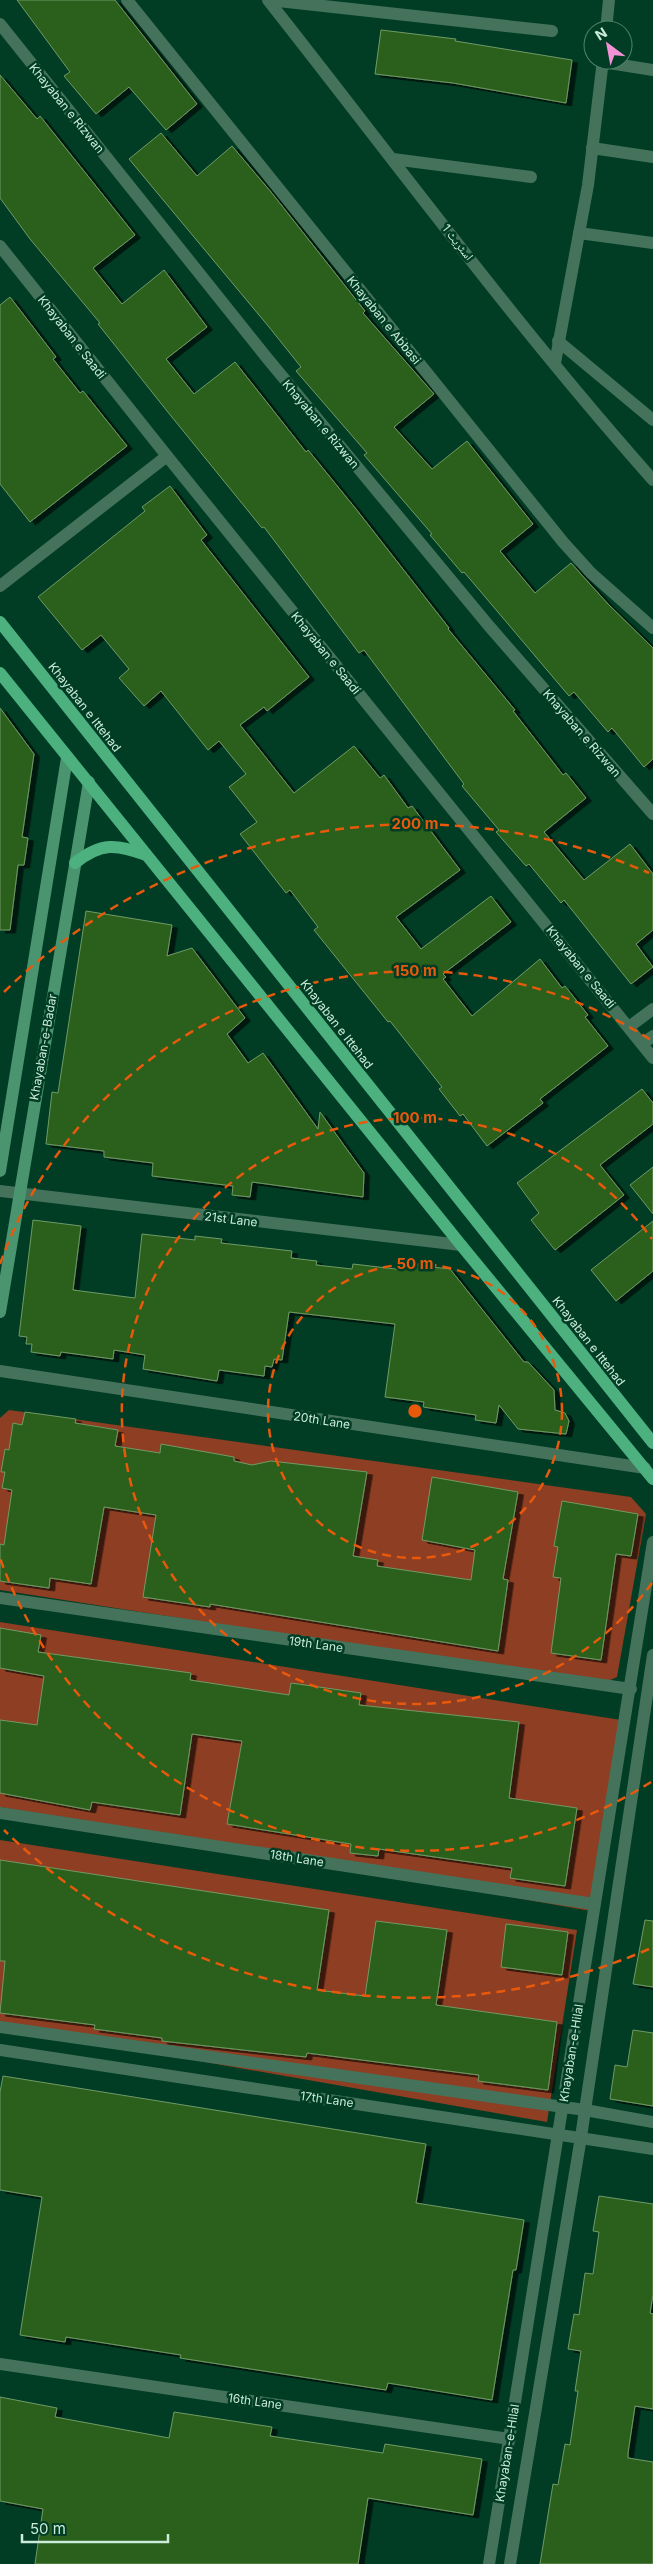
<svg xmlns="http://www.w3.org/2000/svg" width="653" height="2564" font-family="Inter,'Noto Naskh Arabic',sans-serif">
<defs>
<filter id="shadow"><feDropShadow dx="5.5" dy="3" stdDeviation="0" flood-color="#0009"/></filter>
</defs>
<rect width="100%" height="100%" fill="#013d25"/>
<g fill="#8e3e22">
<polygon points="9,1410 631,1497 646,1514 617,1677 601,1684 0,1590 0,1418"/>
<polygon points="0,1622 621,1720 591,1911 0,1807"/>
<polygon points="0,1840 577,1930 547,2122 0,2026"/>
</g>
<g fill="#2b5f1c" stroke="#709a65" filter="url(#shadow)">
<polygon points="17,0 115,0 197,104 166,130 129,87 96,114 64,76 70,72"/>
<polygon points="381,30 456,39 455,41 572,60 566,103 453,83 375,74"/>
<polygon points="0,75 37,119 40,116 135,235 93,268 122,304 164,270 207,327 166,359 194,394 235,362 306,452 308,450 356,509 449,628 448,629 515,710 513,711 563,775 566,773 586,798 544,832 584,880 630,844 653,874 653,930 636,944 653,967 631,984 564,900 561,903 529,864 526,866 496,832 499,830 462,786 464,784 364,650 359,653 264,527 262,528 167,411 98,324 100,323 30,239 0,198"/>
<polygon points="161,133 197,176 232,146 271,192 365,311 363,313 434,394 394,427 432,469 467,441 533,524 500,551 535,593 571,563 608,604 653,648 653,759 644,767 612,728 608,732 574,692 569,696 464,572 462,573 430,535 432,534 364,455 367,453 296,371 301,367 269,327 129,159"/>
<polygon points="10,297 56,357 53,359 80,393 83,391 127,446 30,522 0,484 0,305"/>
<polygon points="170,486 207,535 201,540 309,677 267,711 264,707 240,725 294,793 354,746 380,778 384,775 408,808 412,806 460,870 396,917 421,949 491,896 511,922 443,974 446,977 443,979 472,1016 540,959 562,988 565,986 588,1015 585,1017 608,1046 540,1099 543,1103 487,1146 463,1114 460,1116 439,1089 442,1087 390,1021 388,1022 314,930 318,927 290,890 286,893 240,834 257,822 229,787 246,774 219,741 208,750 161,691 144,706 119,678 129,669 101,635 82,650 38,597 145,511 142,507"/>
<polygon points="0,708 34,754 22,837 28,838 24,865 18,865 10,930 0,930"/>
<polygon points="86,911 172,925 167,956 192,948 245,1018 227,1034 248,1063 263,1053 318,1129 320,1112 364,1173 363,1197 252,1182 250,1197 232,1195 233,1186 152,1176 153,1163 104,1157 104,1151 46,1144 52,1092 58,1093"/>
<polygon points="642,1089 653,1103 653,1124 600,1165 624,1195 555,1250 531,1220 539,1213 517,1183"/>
<polygon points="653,1167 653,1214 630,1185"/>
<polygon points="33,1220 81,1226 73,1290 135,1298 142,1234 195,1240 195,1236 222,1239 221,1243 292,1251 291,1258 317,1261 316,1265 352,1269 353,1264 404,1270 405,1264 450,1269 524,1362 528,1362 554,1390 555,1410 565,1413 569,1421 566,1434 518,1429 499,1405 496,1423 475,1420 476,1415 423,1407 424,1402 385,1397 395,1324 289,1312 282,1360 274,1359 272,1367 265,1366 264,1376 219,1370 217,1381 143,1369 145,1355 114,1350 113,1359 61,1352 60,1356 31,1352 32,1344 26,1344 27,1337 19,1336"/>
<polygon points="653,1221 653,1271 616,1301 591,1270"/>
<polygon points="25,1412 76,1419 75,1423 118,1430 115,1446 160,1453 161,1444 234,1457 234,1461 252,1465 271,1461 367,1472 353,1556 378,1560 377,1566 471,1580 475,1550 422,1540 432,1477 518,1492 503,1579 508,1580 498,1651 210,1604 210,1607 143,1597 156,1515 104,1507 91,1584 50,1578 49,1588 0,1581 0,1544 4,1545 12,1490 2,1488 5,1472 1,1472 5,1449 9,1450 13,1423 22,1425"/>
<polygon points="562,1501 638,1514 631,1556 616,1554 601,1660 551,1653 561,1578 553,1577 558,1547 554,1546"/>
<polygon points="0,1628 41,1635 38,1652 191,1673 190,1680 289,1695 291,1683 361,1693 359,1705 519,1722 509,1798 577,1808 565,1886 510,1878 512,1868 379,1849 378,1856 350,1853 351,1844 227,1824 242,1741 192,1734 180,1815 92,1802 90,1810 0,1793 0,1720 37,1725 44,1676 0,1668"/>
<polygon points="0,1860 329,1910 317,1990 365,1996 376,1921 447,1930 436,2005 557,2022 548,2090 478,2081 479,2075 307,2053 306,2057 162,2041 162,2038 94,2029 95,2025 0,2013 5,1961 0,1961"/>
<polygon points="645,1920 653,1921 653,1987 633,1984"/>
<polygon points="506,1924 568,1932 562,1975 501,1967"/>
<polygon points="633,2030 653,2033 653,2106 610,2099 615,2065 627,2067"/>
<polygon points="3,2076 426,2144 416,2203 524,2220 516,2270 513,2270 492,2400 388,2383 386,2390 180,2358 181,2355 66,2337 65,2342 20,2335 42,2197 0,2190 0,2092"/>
<polygon points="599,2196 653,2204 653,2295 650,2313 653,2314 653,2409 635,2406 628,2453 628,2458 653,2462 653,2564 540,2564 553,2484 558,2485 565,2444 570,2445 578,2391 575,2391 581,2351 568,2349 574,2314 579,2315 585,2273 593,2274 599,2232 593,2231"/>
<polygon points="0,2397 57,2408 55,2417 169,2438 174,2412 272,2427 270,2436 383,2453 385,2444 482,2459 473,2515 368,2498 358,2564 35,2564 43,2509 0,2501"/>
</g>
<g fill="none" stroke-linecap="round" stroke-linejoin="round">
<g stroke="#45725a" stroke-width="12">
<polyline points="127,0 563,542 591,573 653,628"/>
<path d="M268,0C395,161 517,327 653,480"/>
<polyline points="269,0 552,31"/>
<polyline points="0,24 267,358 489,626 653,814"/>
<polyline points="606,30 609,0"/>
<polyline points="603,62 653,70"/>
<polyline points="592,148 653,157"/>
<polyline points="393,159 531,177"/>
<polyline points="579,233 653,243"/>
<polyline points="0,246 167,456 653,1058"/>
<polyline points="558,341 653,420"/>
<polyline points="555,363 588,185 603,60"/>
<polyline points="0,586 167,456"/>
<polyline points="629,1027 653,1009"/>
<polyline points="642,1044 653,1036"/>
<polyline points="0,1191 461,1245"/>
<polyline points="0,1371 645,1468"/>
<polyline points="0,1598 631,1689"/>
<polyline points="0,1813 594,1904"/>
<polyline points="0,2027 585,2110 653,2122"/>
<polyline points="0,2050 653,2149"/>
<polyline points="0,2364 510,2439"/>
</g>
<g stroke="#45725a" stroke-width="12">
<polyline points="489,2564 653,1542"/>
<polyline points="510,2564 581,2137 653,1655"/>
</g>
<g stroke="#4a956f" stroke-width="12">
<polyline points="0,1171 67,758"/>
<polyline points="0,1312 89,782"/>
</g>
<g stroke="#4cb07f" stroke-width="12">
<polyline points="0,622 653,1443"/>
<polyline points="0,673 461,1245 653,1479"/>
<path d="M75,863C101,842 117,844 146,855"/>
</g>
</g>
<g fill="none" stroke="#e8590c" stroke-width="2.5" stroke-dasharray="9 6">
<circle cx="415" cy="1411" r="147"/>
<path d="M652 1583A293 293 0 1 1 652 1239"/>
<path d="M651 1782A440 440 0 0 1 0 1558M0 1264A440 440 0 0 1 651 1040"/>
<path d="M649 1949A587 587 0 0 1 4 1830M4 992A587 587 0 0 1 649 873"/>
</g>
<g text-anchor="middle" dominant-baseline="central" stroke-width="5" stroke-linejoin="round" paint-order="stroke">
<g font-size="12" fill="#caecd8" stroke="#013d25">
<text transform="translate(67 108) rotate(51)">Khayaban e Rizwan</text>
<text transform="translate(458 242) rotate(52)">اسٹریٹ 1</text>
<text transform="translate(384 320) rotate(51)">Khayaban e Abbasi</text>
<text transform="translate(72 337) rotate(52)">Khayaban e Saadi</text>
<text transform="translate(321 424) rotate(50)">Khayaban e Rizwan</text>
<text transform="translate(326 653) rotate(51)">Khayaban e Saadi</text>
<text transform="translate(85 707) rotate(52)">Khayaban e Ittehad</text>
<text transform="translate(582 733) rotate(49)">Khayaban e Rizwan</text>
<text transform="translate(581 967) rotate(51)">Khayaban e Saadi</text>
<text transform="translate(337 1024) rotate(52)">Khayaban e Ittehad</text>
<text transform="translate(43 1047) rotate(-80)">Khayaban-e-Badar</text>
<text transform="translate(231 1219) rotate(7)">21st Lane</text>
<text transform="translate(589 1341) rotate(52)">Khayaban e Ittehad</text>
<text transform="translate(322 1420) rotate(9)">20th Lane</text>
<text transform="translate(316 1644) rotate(8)">19th Lane</text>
<text transform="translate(297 1858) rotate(9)">18th Lane</text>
<text transform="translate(571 2053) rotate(-81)">Khayaban-e-Hilal</text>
<text transform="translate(327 2099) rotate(8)">17th Lane</text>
<text transform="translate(255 2401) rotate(8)">16th Lane</text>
<text transform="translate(507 2453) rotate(-81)">Khayaban-e-Hilal</text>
</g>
</g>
<circle cx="415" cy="1411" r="8" fill="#e8590c" stroke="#013d25" stroke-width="2.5"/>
<g font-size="15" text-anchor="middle" font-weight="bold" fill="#e8590c" stroke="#013d25" stroke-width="5" stroke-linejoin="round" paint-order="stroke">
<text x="415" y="829">200 m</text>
<text x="415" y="976">150 m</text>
<text x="415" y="1123">100 m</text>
<text x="415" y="1269">50 m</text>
</g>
<g transform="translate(608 45) rotate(328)"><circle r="24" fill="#013d25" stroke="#51836d"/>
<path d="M0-4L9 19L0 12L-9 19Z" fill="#f391d5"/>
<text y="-8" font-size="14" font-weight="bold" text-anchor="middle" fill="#caecd8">N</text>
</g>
<path d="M22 2534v8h146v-8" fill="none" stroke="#caecd8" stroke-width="2.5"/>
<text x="30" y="2534" font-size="15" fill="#caecd8" stroke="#013d25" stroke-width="4" paint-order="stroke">50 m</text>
</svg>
